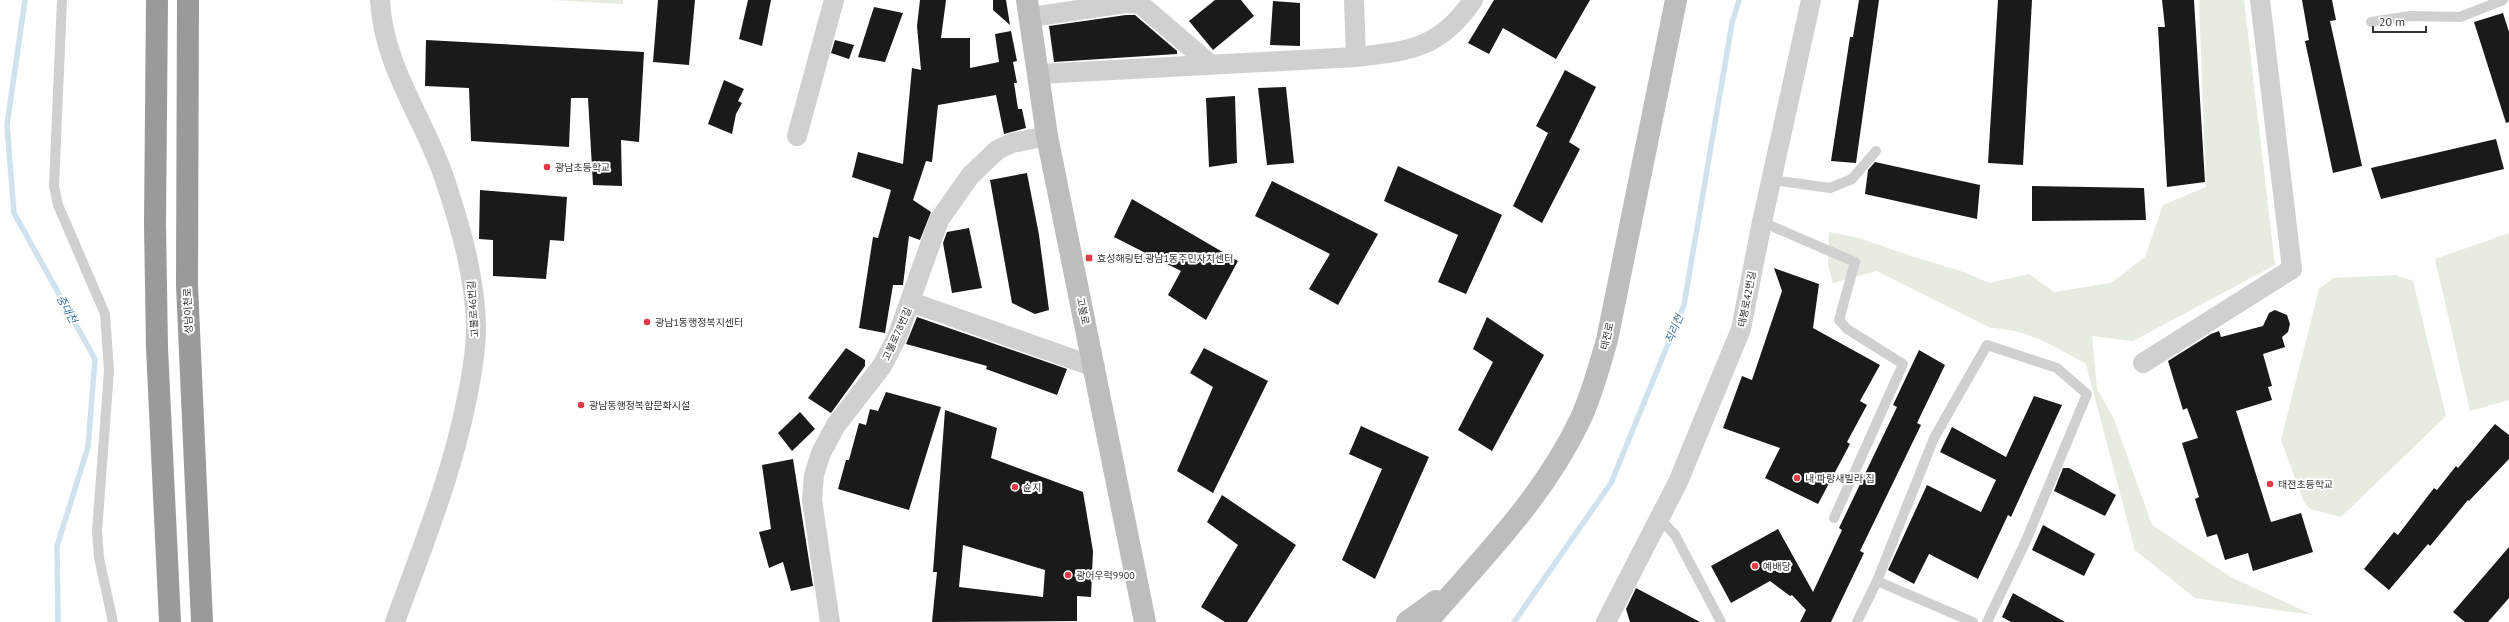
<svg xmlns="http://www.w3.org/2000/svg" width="2509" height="622" font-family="'PT Sans','Noto Sans KR',sans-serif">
<rect width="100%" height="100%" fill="#fff"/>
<g fill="#e6ecdf">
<polygon points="551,0 623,0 623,4"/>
<path d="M2199,0H2244L2275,265L2133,341L2092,336L2097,389L2114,419L2152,525L2231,577L2313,615L2195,598L2135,550L2086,364C2056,347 2027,329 1991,328L1877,271L1833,283L1828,265L1829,232L1859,238L1911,256L1964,272L1989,283L2029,274L2054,292L2111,283L2145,257L2163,205L2206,187Z"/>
<polygon points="2509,233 2509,400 2470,411 2435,259"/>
<polygon points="2396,275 2413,281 2446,416 2341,517 2310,509 2304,502 2281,440 2319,289 2333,278"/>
</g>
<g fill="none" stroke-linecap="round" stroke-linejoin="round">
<g stroke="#cfe2ee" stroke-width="5.5">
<polyline points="25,0 7,125 14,213 95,359 88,447 57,546 58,622"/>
<polyline points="1514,622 1611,483 1684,305 1732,23 1739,0"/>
</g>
</g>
<g fill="#1a1a1a" fill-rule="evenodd">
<polygon points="658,0 695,0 689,65 653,62"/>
<polygon points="748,0 771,0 762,46 739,39"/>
<polygon points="920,0 946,0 941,38 970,38 970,68 999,62 995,34 1011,31 1017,61 1013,62 1017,83 1014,83 1018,109 1022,109 1026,128 1004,134 996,95 938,105 932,162 926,161 913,200 931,212 920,240 909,236 903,285 893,285 885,333 859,328 873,237 878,238 891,190 852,177 858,152 903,164 912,68 921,70 917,26"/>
<polygon points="993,0 1006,0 1010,25 993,10"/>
<polygon points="1215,0 1241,0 1254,16 1213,50 1189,21"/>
<polygon points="1494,0 1590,0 1556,59 1503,28 1489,54 1468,43"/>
<polygon points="1859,0 1879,0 1856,163 1831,161 1850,37 1853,37"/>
<polygon points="1998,0 2032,0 2023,165 1988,163"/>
<polygon points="2162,0 2194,0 2205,182 2167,187 2158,27 2165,27"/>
<polygon points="2302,0 2332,0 2336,20 2330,21 2362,166 2333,173 2305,41 2309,40"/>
<polygon points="1273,1 1300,3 1300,46 1270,45"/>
<polygon points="874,7 903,13 885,62 858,57"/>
<polygon points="2503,13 2509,32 2509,122 2506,123 2474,22"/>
<polygon points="1126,15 1135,15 1177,51 1177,54 1054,62 1049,26"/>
<polygon points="426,40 644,52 639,142 621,140 622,186 593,185 588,98 571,98 569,147 471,141 469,88 425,86"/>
<polygon points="835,40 854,45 849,59 831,53"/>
<polygon points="1565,70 1596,87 1569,142 1580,149 1542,223 1513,206 1548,133 1536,126"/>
<polygon points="724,80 744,89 738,101 742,103 736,114 732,134 708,124"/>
<polygon points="1286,87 1294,163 1267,165 1258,88"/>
<polygon points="1235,96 1237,163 1209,167 1206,98"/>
<polygon points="2496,139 2504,169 2381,199 2371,168"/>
<polygon points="1875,162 1980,185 1977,219 1865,194 1868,170"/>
<polygon points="1398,166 1502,215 1466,294 1438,282 1458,235 1384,201"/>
<polygon points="1027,173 1039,235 1049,310 1035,314 1012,303 990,180"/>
<polygon points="1272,181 1378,234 1338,305 1309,289 1330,254 1255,216"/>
<polygon points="2032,186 2144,188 2146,220 2032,221"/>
<polygon points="480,190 567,197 564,241 550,240 546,279 493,276 493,240 479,239"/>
<polygon points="1132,199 1238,261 1206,320 1168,295 1181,271 1114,237"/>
<polygon points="969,228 982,288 952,293 943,243 947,232"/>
<polygon points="1774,268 1819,284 1813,328 1880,365 1860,401 1867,405 1847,442 1850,444 1818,504 1765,478 1780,448 1723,428 1742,376 1752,380 1782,291"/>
<polygon points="2275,310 2287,315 2290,324 2288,332 2282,337 2285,347 2263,354 2272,386 2268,387 2272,400 2236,411 2271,522 2301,513 2313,552 2253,571 2248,553 2225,560 2217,534 2207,537 2195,499 2199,497 2182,443 2198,438 2187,408 2183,410 2168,361 2211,334 2219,331 2221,337 2263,326 2269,313"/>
<polygon points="917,317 1067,369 1057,395 986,369 987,366 906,344"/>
<polygon points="1487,317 1544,355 1492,451 1458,430 1493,362 1473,349"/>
<polygon points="846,348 865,360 865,366 831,413 808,398"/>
<polygon points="1204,348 1268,381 1213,493 1177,471 1213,387 1190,373"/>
<polygon points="1919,350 1945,365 1917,423 1921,425 1860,551 1864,553 1831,622 1800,622 1806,610 1792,595 1790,596 1770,581 1731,603 1711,566 1778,529 1813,592 1842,530 1839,528 1897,407 1893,405"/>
<polygon points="886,392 941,407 909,510 838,489 846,460 849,460 859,423 866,425 870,409 878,411"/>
<polygon points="2034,396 2062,405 2011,517 2008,515 1978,579 1929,554 1914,584 1888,570 1927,485 1981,512 1996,480 1940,452 1952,427 2006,457"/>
<path d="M945,410L997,428L991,458L1083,492L1093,551L1091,597L1077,596V621L932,622L937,572H933ZM963,545L1045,570L1043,597L959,587Z"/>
<polygon points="800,412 815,429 792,451 778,433"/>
<polygon points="2495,424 2509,435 2509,459 2469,501 2468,500 2430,546 2428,544 2389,590 2364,569 2394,532 2398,535 2434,488 2437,490 2456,466 2458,468"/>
<polygon points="1361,426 1429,457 1375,579 1342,560 1382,469 1349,454"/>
<polygon points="793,459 813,586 791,591 783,562 769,568 759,532 771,529 762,465"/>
<polygon points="2063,468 2069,468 2116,495 2105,516 2054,491"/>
<polygon points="1222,495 1296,545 1247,622 1225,622 1201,607 1238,545 1207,522"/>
<polygon points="2043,525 2095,554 2084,576 2032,550"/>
<polygon points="2509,547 2509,598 2488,622 2465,622 2453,612"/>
<polygon points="1636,588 1700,622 1630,622 1626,609"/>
<polygon points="2013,593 2065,622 2011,622 2002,617"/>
</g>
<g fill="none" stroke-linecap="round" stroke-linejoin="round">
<g stroke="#d0d0d0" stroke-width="10">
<polyline points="62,0 54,186 58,205 105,314 109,371 97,531 99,558 113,622"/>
<polyline points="2371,22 2410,16 2460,17 2503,0"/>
<polyline points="1772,180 1830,188 1852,179 1876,151"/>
<polyline points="1762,222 1855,262 1839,320 1847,329 1903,364 1834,518"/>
<polyline points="1659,518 1675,535 1721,622"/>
<polyline points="1877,581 1973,622"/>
<polyline points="1857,622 1877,581 1934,438 1987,345 2057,368 2087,394 2025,543 1987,622"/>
</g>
<g stroke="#d0d0d0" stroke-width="20">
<path d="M380,0C383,65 423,117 444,177C460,225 475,275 476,327C476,351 472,374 467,398C452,475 422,548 395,622"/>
<polyline points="1354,0 1356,57"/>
<polyline points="1031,17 1126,3 1140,4 1210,64"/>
<path d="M1039,74L1356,57C1409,51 1440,49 1473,0"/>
<polyline points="797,136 834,0"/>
<polyline points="911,302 1095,367"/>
<polyline points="2143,363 2292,269 2260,0"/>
<polyline points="830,622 812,500 814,475 821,453 836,425 882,366 897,337 939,220 970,176 997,150 1012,143 1047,136"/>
<polyline points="1606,622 1678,482 1741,329 1762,222 1811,0"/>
</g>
<g stroke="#bdbdbd" stroke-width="22">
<polyline points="1027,0 1047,136 1145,622"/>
<polyline points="1407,622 1436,601"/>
<path d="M1427,622C1483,557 1543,498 1580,420C1592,395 1599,367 1607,340L1676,0"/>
</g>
<g stroke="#9a9a9a" stroke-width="22">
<polyline points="157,0 155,224 157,348 170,622"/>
<polyline points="188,0 187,285 202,622"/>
</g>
</g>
<g fill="#e63946" stroke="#fff" stroke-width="1.5">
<circle cx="547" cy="167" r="4"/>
<rect x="1085" y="254" width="8" height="8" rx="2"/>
<circle cx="647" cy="322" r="4"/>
<circle cx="581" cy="405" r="4"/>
<circle cx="1797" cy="478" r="4"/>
<circle cx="2270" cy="484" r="4"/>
<circle cx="1015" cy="487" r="4"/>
<circle cx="1755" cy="566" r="4"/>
<circle cx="1068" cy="575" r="4"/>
</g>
<g text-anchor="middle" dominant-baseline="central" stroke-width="4" stroke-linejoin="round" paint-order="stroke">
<g font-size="10" fill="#333" stroke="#fff" text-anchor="start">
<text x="555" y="167">광남초등학교</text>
<text x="1097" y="258">효성해링턴.광남1동주민자치센터</text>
<text x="655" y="322">광남1동행정복지센터</text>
<text x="589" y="405">광남동행정복합문화시설</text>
<text x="1805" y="478">내 파랑새빌라 집</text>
<text x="2278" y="484">태전초등학교</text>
<text x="1023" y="487">슌지</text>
<text x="1763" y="566">예배당</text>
<text x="1076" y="575">광어우럭9900</text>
</g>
<g font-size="10" fill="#333" stroke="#fff">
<text transform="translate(1747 299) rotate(-79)">태봉로42번길</text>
<text transform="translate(473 309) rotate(-94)">고불로46번길</text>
<text transform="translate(188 311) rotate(-92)">성남이천로</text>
<text transform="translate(1083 311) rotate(78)">고불로</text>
<text transform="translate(897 334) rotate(-66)">고불로78번길</text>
<text transform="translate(1607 336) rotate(-77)">태전로</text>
</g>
<g font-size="11" font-style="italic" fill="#3f7597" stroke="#fff">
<text transform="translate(67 309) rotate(61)">중대천</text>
<text transform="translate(1674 329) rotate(-68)">직리천</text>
</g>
</g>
<path d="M2373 26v6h53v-6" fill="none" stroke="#333333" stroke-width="2"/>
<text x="2379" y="26" font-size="12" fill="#333333" stroke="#ffffff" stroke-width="3" paint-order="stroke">20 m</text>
</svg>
